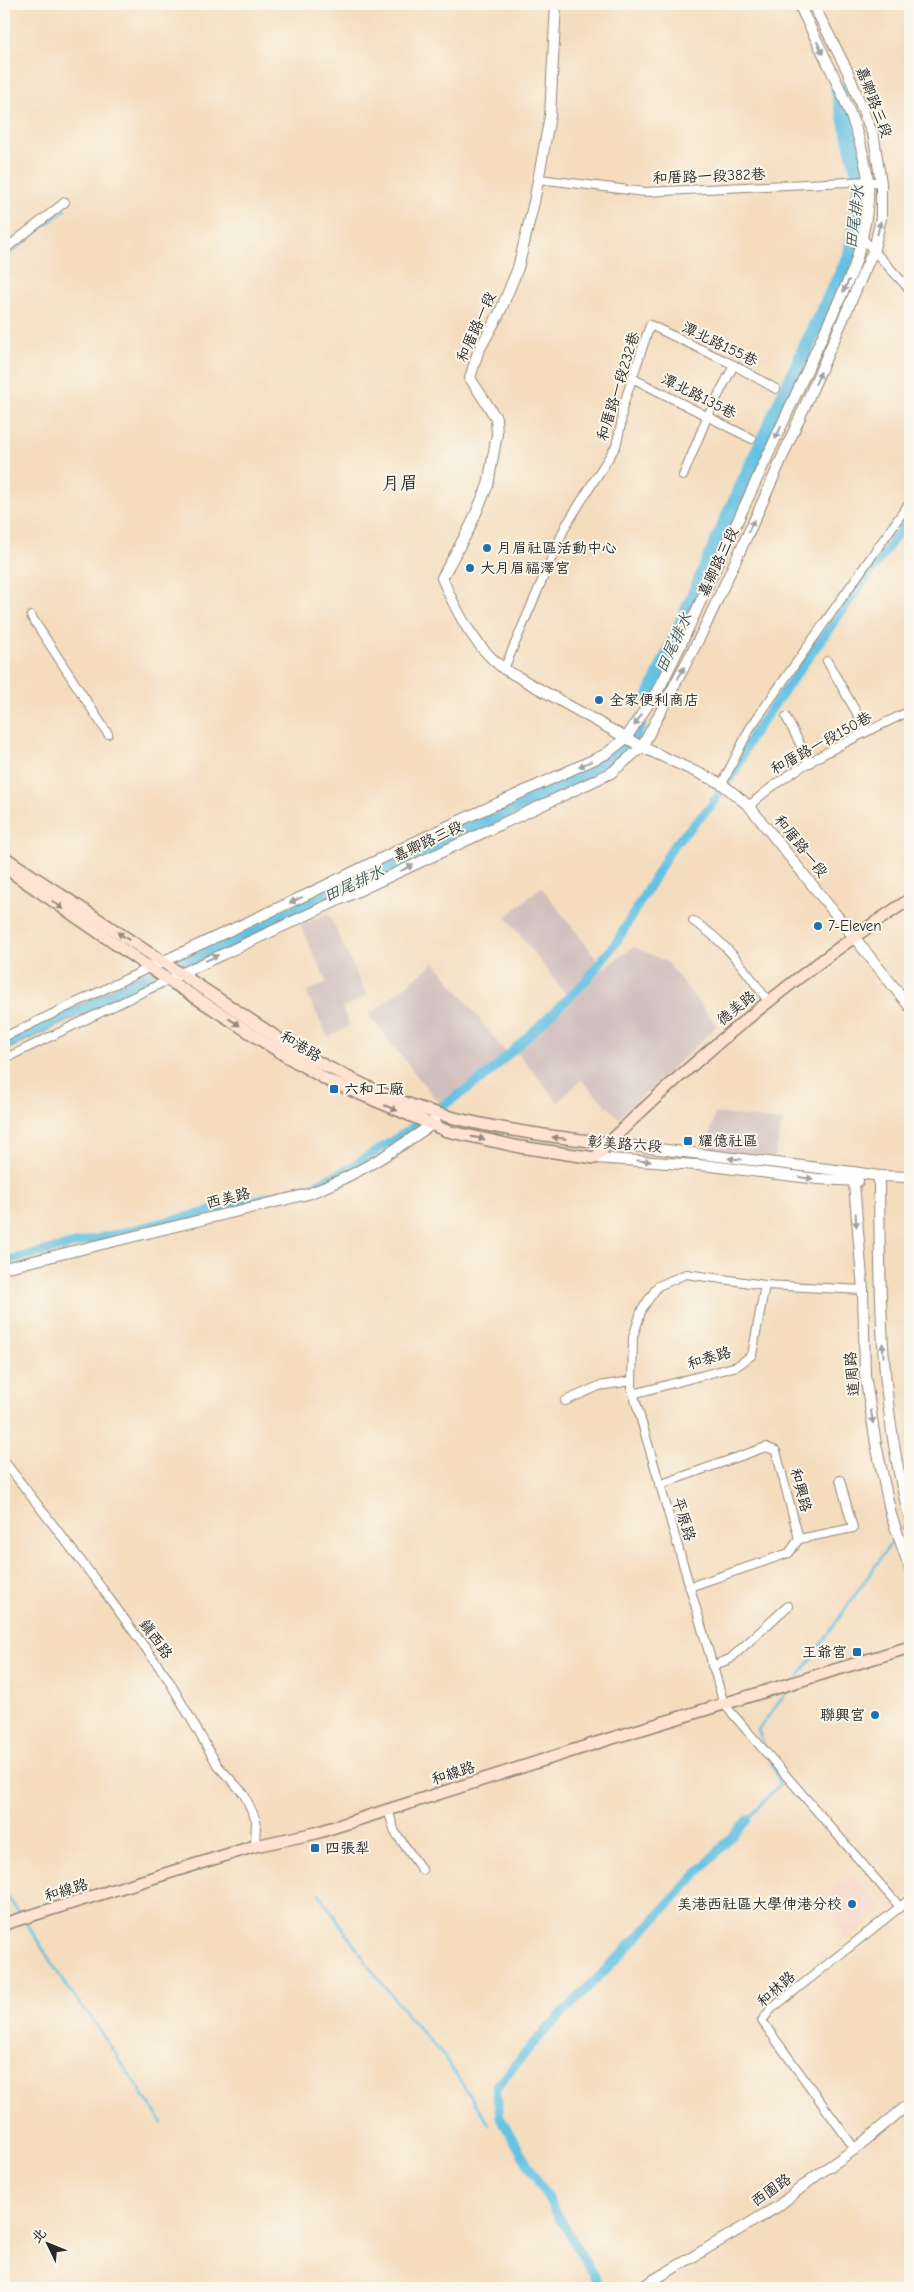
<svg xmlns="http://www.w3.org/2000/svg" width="914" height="2292" font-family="'Comic Neue','LXGW WenKai TC',sans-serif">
<rect width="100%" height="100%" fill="#fbf7ec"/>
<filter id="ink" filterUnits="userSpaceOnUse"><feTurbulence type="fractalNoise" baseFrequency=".02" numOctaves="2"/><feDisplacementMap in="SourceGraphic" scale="10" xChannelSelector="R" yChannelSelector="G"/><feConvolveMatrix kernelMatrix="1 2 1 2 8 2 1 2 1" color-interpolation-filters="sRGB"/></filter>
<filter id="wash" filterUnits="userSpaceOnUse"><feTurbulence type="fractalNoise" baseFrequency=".0096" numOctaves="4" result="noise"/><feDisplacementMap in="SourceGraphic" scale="20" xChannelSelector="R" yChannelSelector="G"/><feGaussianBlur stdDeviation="1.12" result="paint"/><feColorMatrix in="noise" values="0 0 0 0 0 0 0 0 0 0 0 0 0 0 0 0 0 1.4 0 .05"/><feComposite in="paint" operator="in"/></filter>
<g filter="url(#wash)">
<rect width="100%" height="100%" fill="#f4dcbd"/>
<polygon fill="#f5d2c3" points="852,1874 883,1909 846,1942 824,1898"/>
<g fill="#d1bfbd">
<polygon points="541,887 604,968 634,947 667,962 717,1026 619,1118 581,1080 558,1102 515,1050 570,1000 506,917"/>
<polygon points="328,913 367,996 342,1008 350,1026 328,1037 306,992 327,982 300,926"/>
<polygon points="435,962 507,1054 441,1106 369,1015"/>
<polygon points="715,1113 782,1121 774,1161 706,1151"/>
</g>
<polygon fill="#65c1e3" stroke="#487687" points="134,979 144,986 4,1051 4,1040"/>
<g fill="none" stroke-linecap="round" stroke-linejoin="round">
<g stroke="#65c1e3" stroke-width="2.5">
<polyline points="4,258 65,210"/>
<polyline points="901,1530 908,1520"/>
<polyline points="798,1677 896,1536"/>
<polyline points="764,1745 758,1730 790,1688"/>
<polyline points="747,1820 780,1784 772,1764"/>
<polyline points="4,1892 21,1915"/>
<polyline points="319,1894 371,1969 413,2022 445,2058 489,2124"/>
<polyline points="25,1921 65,1984 90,2016 162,2123"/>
</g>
<g stroke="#65c1e3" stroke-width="9">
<polyline points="4,1261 313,1186 348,1169 403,1134 487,1075 584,983 617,941 673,846 711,806 735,771 751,737 910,517"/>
<polyline points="601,2288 500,2117 496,2087 539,2037 632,1943 747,1820"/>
</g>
<g stroke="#65c1e3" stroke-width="16">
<polyline points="651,696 724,527 816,326 851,256 861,182 838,89"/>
<polyline points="121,991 352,886 583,774 624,752 638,725"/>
</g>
</g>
</g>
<g filter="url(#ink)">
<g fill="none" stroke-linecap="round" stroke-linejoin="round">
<defs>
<g id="minor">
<polyline points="539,179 645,192 868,181 881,183"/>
<polyline points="863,239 910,290"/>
<polyline points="4,250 65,202"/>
<polyline points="632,378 752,439"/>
<polyline points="683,476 708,415 734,365"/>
<polyline points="31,616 108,734"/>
<polyline points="827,661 867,731"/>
<polyline points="504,669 565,527 616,446 621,425 622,409 650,325 734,365 776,389"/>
<polyline points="786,717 810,763"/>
<polyline points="722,784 750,728 910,502"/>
<path d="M749,806C793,765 856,737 910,711"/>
<path d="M693,921C727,942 745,970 768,1001"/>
<polyline points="4,1037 149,968"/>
<polyline points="4,1059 168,980"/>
<polyline points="863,1290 765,1285 686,1274 658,1286 642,1309 633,1337 632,1389 724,1704 900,1907"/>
<polyline points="633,1394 737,1366 752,1355 765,1285"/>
<polyline points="565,1401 599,1386 631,1381"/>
<polyline points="4,1461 101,1587 168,1679 218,1766 244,1794 256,1820 255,1846"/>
<polyline points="659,1485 766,1447 776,1451 799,1539 789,1553 689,1587"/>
<polyline points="799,1539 853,1528 840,1480"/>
<polyline points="712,1666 730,1659 788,1606"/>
<polyline points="388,1810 395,1832 422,1870"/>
<polyline points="855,2149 762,2021 770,2010 910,1899"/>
</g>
<g id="tertiary">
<path d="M556,4L550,116L534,202L518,268L500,312L478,352L470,378L496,418L497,434L488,485L470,527L442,578C457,613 474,646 504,669L642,747L722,784L749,806L910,1007"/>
<path d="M149,968L306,895L446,827L606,754L626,738L661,685L681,644L853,270C862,244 872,200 867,173C857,113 824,58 799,4"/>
<polyline points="174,977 611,773 642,747 702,633 759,510 874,249 881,218 881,183 874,138 847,70 813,4"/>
<polyline points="608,1143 853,1172 879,1176 910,1177"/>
<polyline points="595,1158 711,1166 818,1179 858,1181"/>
<polyline points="853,1172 863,1290 865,1375 876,1444 891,1515 910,1569"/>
<path d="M879,1176C880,1293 879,1406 910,1519"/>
<path d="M4,1268L308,1194C355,1176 391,1153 431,1125L435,1119"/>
<polyline points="640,2288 777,2207 817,2175 855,2149 910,2103"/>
</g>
<g id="secondary">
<path d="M4,857L302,1054C346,1076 391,1101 439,1114C494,1129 551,1137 608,1143"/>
<path d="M4,867L153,970L286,1056L327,1080L447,1131L520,1147L595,1158C622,1128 651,1102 680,1076C753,1011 829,952 910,899"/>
<polyline points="4,1924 255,1846 316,1833 606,1740 910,1647"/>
</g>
</defs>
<use href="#minor" stroke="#908474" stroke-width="10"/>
<use href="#tertiary" stroke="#908474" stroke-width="12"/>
<use href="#secondary" stroke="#908474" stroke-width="14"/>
<use href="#minor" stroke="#fff" stroke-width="8"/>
<use href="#tertiary" stroke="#fff" stroke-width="10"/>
<use href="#secondary" stroke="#fee3d2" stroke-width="11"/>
</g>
<defs><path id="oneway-solid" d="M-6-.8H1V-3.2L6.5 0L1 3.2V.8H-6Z" transform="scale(1.25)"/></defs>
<g fill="#a0a0a0">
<use href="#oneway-solid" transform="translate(820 48) rotate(65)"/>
<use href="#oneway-solid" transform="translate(879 228) rotate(-76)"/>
<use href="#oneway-solid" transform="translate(846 286) rotate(115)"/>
<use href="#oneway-solid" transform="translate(818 378) rotate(-66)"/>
<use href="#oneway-solid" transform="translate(778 433) rotate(115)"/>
<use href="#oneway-solid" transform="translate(751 526) rotate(-65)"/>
<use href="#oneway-solid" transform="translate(681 673) rotate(-62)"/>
<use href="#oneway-solid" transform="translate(638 720) rotate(124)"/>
<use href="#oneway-solid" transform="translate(585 764) rotate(155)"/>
<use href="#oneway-solid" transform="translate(407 868) rotate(-25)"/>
<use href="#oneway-solid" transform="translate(296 900) rotate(155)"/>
<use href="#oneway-solid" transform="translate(212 958) rotate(-25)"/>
<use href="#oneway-solid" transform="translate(735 1159) rotate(-174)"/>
<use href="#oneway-solid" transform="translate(644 1161) rotate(4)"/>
<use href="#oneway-solid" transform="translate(806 1178) rotate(7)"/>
<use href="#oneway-solid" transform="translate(856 1220) rotate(86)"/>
<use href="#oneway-solid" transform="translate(883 1350) rotate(-95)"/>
<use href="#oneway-solid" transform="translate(872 1417) rotate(81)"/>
</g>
<g fill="#94877e">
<use href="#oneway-solid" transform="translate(58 905) rotate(36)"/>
<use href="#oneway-solid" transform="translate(123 936) rotate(-146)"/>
<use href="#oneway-solid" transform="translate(234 1022) rotate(33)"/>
<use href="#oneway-solid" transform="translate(391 1108) rotate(23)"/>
<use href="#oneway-solid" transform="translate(478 1138) rotate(12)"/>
<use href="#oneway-solid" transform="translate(559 1138) rotate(-173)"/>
</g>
</g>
<g fill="#1f6fb2" stroke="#fbf7ec" stroke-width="2">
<circle cx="487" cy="548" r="5"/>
<circle cx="470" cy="568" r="5"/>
<circle cx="599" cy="700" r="5"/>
<circle cx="818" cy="926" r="5"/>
<rect x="329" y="1084" width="10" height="10" rx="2.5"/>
<rect x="683" y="1136" width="10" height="10" rx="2.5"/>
<rect x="852" y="1647" width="10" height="10" rx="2.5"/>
<circle cx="875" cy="1715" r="5"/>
<rect x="310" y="1843" width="10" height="10" rx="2.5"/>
<circle cx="852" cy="1904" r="5"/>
</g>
<g text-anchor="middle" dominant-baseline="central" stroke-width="4" stroke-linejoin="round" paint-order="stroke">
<g font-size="15" fill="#2b2b2b" stroke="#fbf7ec">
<text transform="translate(874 102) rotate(69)">嘉卿路三段</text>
<text transform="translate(709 176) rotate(-2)">和厝路一段382巷</text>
<text transform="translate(476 327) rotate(-66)">和厝路一段</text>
<text transform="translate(720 344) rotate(26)">潭北路155巷</text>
<text transform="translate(618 386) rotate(-73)">和厝路一段232巷</text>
<text transform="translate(699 396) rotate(27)">潭北路135巷</text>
<text transform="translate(718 562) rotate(-65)">嘉卿路三段</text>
<text transform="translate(821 743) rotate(-29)">和厝路一段150巷</text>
<text transform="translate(428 841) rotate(-25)">嘉卿路三段</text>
<text transform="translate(801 846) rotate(51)">和厝路一段</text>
<text transform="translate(736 1008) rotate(-39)">德美路</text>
<text transform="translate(301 1046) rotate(31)">和港路</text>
<text transform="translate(625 1144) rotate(4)">彰美路六段</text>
<text transform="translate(228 1198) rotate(-14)">西美路</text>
<text transform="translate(709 1358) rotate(-17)">和泰路</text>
<text transform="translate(852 1374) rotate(-95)">道周路</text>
<text transform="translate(801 1490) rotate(75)">和興路</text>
<text transform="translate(684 1519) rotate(73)">平原路</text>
<text transform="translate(156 1639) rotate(54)">鎮西路</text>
<text transform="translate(453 1773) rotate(-18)">和線路</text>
<text transform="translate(66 1890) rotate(-17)">和線路</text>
<text transform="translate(776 1989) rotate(-42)">和林路</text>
<text transform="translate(771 2190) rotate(-35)">西園路</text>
</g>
<g font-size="15" fill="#2b2b2b" stroke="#fbf7ec" text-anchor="start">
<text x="497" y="548">月眉社區活動中心</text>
<text x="480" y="568">大月眉福澤宮</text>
<text x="609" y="700">全家便利商店</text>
<text x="828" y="926">7-Eleven</text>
<text x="344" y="1089">六和工廠</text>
<text x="698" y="1141">耀億社區</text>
<text x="847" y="1652" text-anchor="end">王爺宮</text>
<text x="865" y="1715" text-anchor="end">聯興宮</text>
<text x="325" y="1848">四張犁</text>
<text x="842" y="1904" text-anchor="end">美港西社區大學伸港分校</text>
</g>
<g font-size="16" font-style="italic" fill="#3c5862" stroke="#fbf7ec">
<text transform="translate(855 217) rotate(-83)">田尾排水</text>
<text transform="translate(674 643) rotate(-65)">田尾排水</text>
<text transform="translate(354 884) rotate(-25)">田尾排水</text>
</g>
<g font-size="18" fill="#2b2b2b" stroke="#fbf7ec">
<text x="400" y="483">月眉</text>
</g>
</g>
<rect width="914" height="2292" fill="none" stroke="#fbf7ec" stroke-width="20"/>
<g transform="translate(48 2244) rotate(313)" stroke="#fbf7ec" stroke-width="4" paint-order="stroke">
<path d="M0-4L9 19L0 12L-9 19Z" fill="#2b2b2b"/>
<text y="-8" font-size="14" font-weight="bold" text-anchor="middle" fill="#2b2b2b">北</text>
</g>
</svg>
